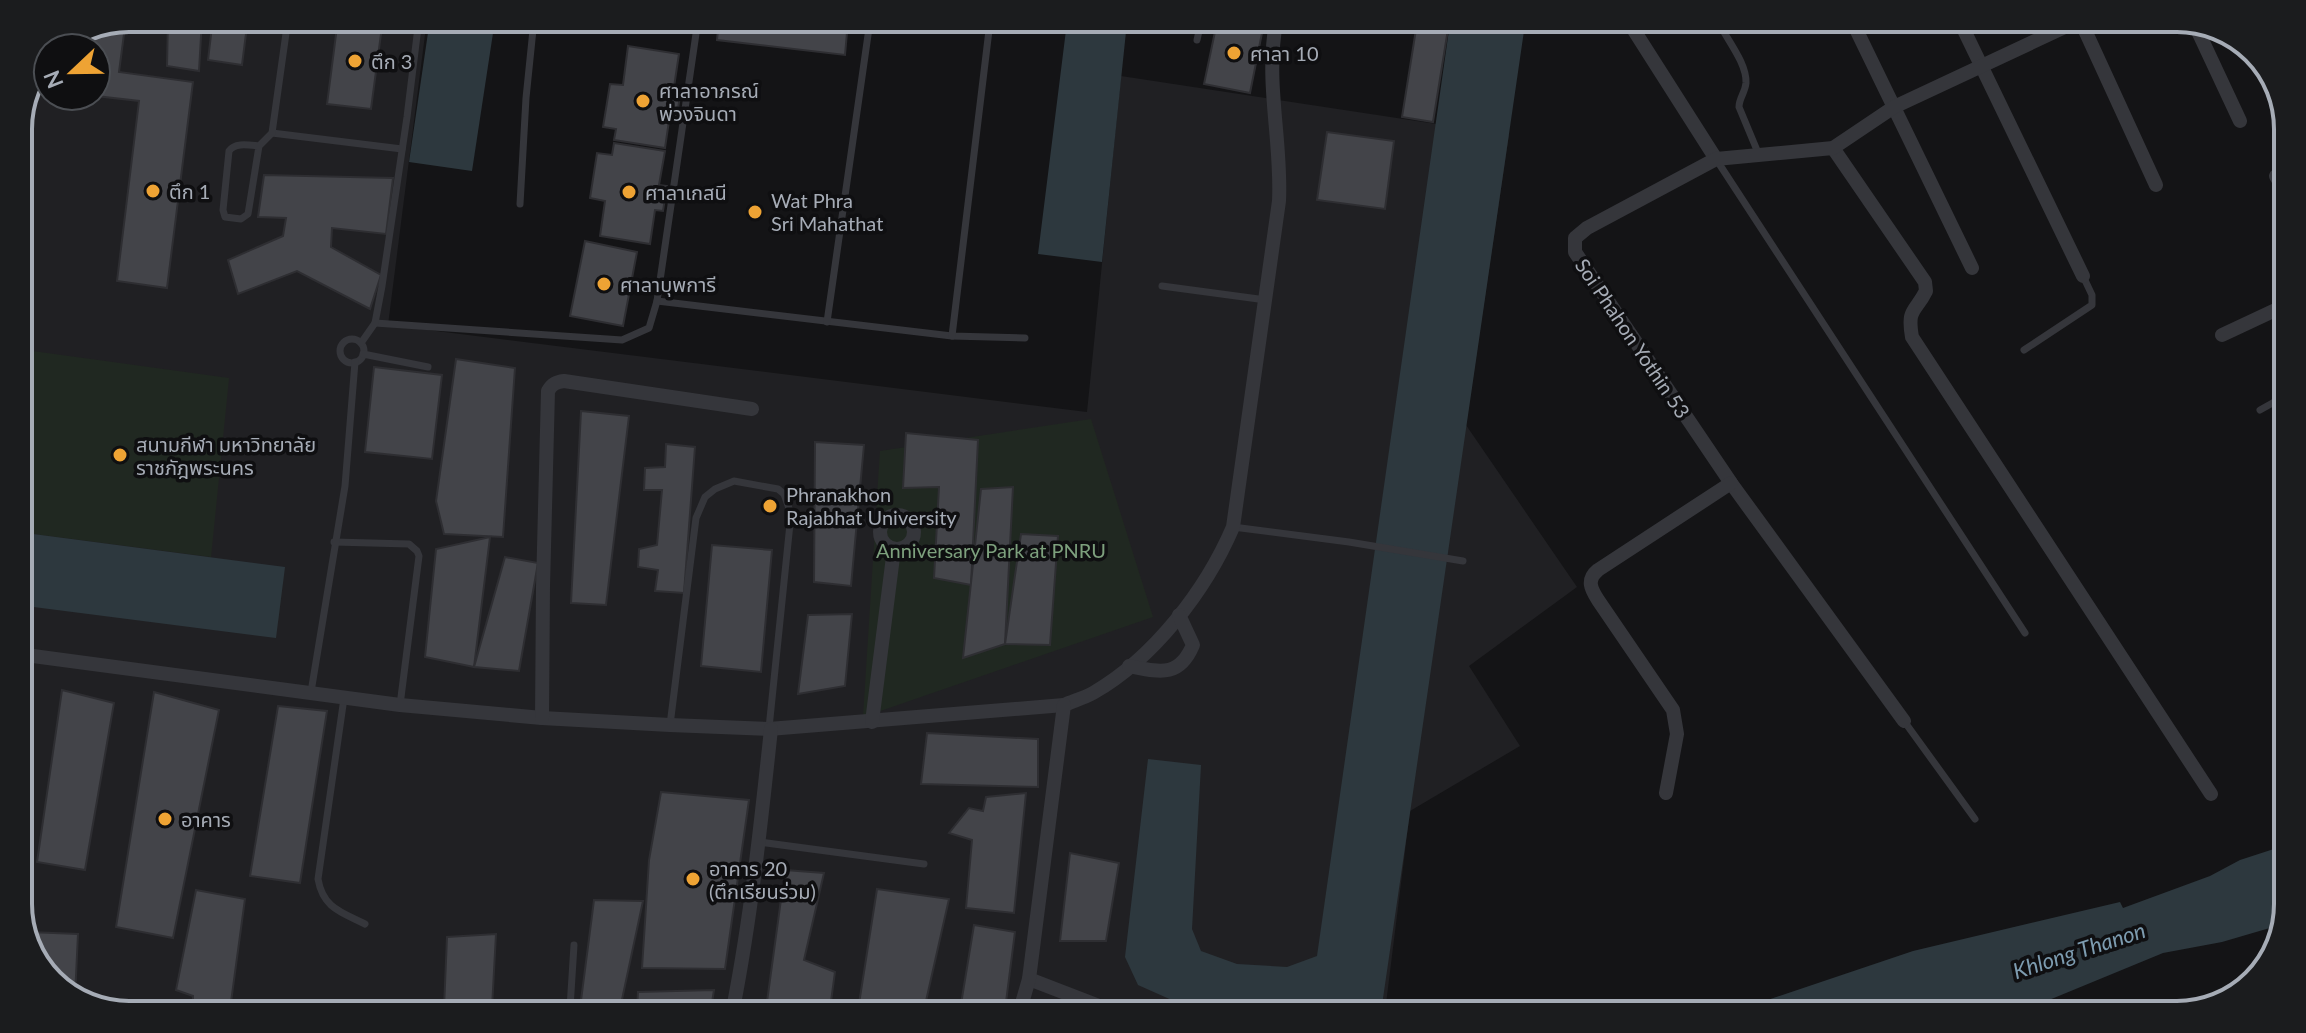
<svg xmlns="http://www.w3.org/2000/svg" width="2306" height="1033" font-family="Lato,'Noto Sans Thai',sans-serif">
<rect width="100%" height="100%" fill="#141416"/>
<polygon fill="#202023" points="129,18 427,19 388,325 1087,412 1121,76 1509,135 1466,425 1577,587 1469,666 1520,746 1410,811 1385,1012 86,1006 37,966 18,912 18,122 48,56 48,96 96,96 96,48 56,48"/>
<g fill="#202821">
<polygon points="18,349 229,378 211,557 18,532"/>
<polygon points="1091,419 1153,617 863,717 880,451"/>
</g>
<g fill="#2d383e">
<polygon points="430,19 495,20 472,171 409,162"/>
<polygon points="1067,22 1127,22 1102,262 1038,254"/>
<polygon points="1450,23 1525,24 1381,1012 1226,1011 1174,1001 1138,985 1125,957 1148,759 1201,765 1192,929 1201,951 1237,964 1287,967 1317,956"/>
<polygon points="18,532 285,567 276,638 18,605"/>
<polygon points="2280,847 2280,925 2222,942 2163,953 2015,1014 1729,1013 1913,951 2120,902 2123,908 2210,876 2240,860"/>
</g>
<g fill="#434449" stroke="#2e2e32" stroke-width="2">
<polygon points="168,18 202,19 199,71 167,66"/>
<polygon points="213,18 248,18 242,65 208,60"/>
<polygon points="126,19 119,72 193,82 167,288 117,281 139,101 96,96 94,48 96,31"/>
<polygon points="338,19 383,19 371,109 327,104"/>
<polygon points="719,20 848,21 845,55 717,40"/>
<polygon points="1217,22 1264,23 1250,93 1204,84"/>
<polygon points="1417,23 1449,23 1433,122 1402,117"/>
<polygon points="628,46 679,54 674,87 681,88 677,116 670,114 665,148 614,140 616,129 603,127 610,84 623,85"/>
<polygon points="1327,132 1394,141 1385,209 1317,200"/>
<polygon points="614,143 665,151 659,185 667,186 663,211 655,210 650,244 600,236 605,201 590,198 597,153 612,155"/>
<polygon points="264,175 393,178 386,234 332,228 331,247 381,275 370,309 297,271 238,294 228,260 283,236 286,218 258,217"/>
<polygon points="585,241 637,252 623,326 570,316"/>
<polygon points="456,359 515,368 503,537 444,534 436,501"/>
<polygon points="374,367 442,375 432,459 365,452"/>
<polygon points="581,411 629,416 606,605 571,603"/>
<polygon points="906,433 978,440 971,585 934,578 939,487 903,488"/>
<polygon points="815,442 864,445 851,586 814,582"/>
<polygon points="666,444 695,447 684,593 655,591 658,570 638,567 639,549 657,545 662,490 644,490 645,468 665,467"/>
<polygon points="1013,487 1005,644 963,658 981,489"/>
<polygon points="1021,534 1058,536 1050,645 1005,644"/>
<polygon points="490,537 474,667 425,657 436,549"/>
<polygon points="712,545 772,550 761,672 701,666"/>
<polygon points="505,557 538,563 519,671 474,667"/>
<polygon points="852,614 845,686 798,694 808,615"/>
<polygon points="62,690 114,703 85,870 37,862"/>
<polygon points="154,692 219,710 173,938 116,927"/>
<polygon points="278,706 327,711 300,883 250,876"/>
<polygon points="927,733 1038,739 1038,787 921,784"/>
<polygon points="661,792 749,800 725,969 642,968 649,860"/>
<polygon points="1026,793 1014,913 966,908 972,840 949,833 969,808 983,811 986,797"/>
<polygon points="1070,853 1119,863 1106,941 1060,941"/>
<polygon points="785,870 824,873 804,960 835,972 830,1009 766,1009"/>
<polygon points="877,889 949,899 924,1010 858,1010"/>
<polygon points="196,890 245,899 231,1002 233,1007 193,1007 193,996 176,990"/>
<polygon points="594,900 643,901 620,1009 580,1008"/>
<polygon points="974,925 1015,932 1005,1010 960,1010"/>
<polygon points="29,932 78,934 75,997 37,966 29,942"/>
<polygon points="496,934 492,1008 444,1008 447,937"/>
<polygon points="714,990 711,1009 637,1009 638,992"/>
</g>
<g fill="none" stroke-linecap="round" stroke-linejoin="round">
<g stroke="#35363b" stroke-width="7">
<path d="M1720,25C1728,41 1747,64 1746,83C1745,93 1739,98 1739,107L1759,155"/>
<polyline points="1197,40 1201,22"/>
<polyline points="272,133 402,149"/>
<path d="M259,146L248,214L241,219L225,217L223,210L229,151C235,142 249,145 259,146L272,133L288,19"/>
<polyline points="1716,159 2025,633"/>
<polyline points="520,204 526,98 534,20"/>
<polyline points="1162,286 1266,300"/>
<polyline points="657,301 952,336 1025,338"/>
<polyline points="827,322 870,21"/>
<polyline points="375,323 622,340 649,328 657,301 698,20"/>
<polyline points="952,336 990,22"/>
<circle cx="352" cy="351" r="12"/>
<polyline points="361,343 375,323 382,286 407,117 419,19"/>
<polyline points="2024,350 2092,305 2092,295 2083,276"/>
<polyline points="363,354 428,367"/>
<polyline points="2260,410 2285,396"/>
<polyline points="1233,527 1349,542 1463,561"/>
<polyline points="334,542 409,544 417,551 419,556 400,705"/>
<polyline points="311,692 345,486 355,362"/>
<path d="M344,698L318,879C323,908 341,912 365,924"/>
<polyline points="1904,721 1975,819"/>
<polyline points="670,725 696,518 705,497 715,489 734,481 778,489 784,494 791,514 769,728"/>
<polyline points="18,748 28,655"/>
<polyline points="759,842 924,864"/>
<polyline points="18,911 21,895"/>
<polyline points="570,1008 574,945"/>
</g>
<g stroke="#35363b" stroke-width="14">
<polyline points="1630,24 1716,159"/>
<polyline points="1854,25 1972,268"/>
<polyline points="1962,26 2083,276"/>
<polyline points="2083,26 2156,185"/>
<polyline points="2196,27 2240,121"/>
<path d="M1833,148L1925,282L1926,291C1915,313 1907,308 1912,337L2211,794"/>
<polyline points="2276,176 2287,195"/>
<polyline points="2222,335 2286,305"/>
<circle cx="897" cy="532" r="17"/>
<path d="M18,654L400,705L542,718L670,725L769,729L1064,705C1073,701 1084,698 1093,693C1154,658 1206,590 1233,527L1279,201C1282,141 1265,83 1276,23"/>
<path d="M1129,666C1160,672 1179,678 1193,645L1179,615"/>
<path d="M542,718L543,587L548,391C552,384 556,382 564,381L752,409"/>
<polyline points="1904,721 1731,483 1575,252 1575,238 1587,228 1716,159 1833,148 1894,107 2067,26"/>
<polyline points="872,722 894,549"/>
<path d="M1666,793L1677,734L1673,710L1598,600C1591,589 1586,580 1598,570L1731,483"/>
<polyline points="1029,979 1112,1011"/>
<path d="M733,1009C751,917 761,823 771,729"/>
<polyline points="1020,1010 1029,979 1064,705"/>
</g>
</g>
<g fill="#eea334" stroke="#0f0f11" stroke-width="3">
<circle cx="1234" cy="53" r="8"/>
<circle cx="355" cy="61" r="8"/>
<circle cx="643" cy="101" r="8"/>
<circle cx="153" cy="191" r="8"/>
<circle cx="629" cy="192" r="8"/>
<circle cx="755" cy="212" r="8"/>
<circle cx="604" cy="284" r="8"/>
<circle cx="120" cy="455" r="8"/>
<circle cx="770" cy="506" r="8"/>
<circle cx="165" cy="819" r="8"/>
<circle cx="693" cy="879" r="8"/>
</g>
<g text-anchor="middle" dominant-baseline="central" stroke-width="7" stroke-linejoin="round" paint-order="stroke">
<g font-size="20" fill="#a6acb6" stroke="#0f0f11" text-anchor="start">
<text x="1250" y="53">ศาลา 10</text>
<text x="371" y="61">ตึก 3</text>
<text x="659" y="90">ศาลาอาภรณ์<tspan x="659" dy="23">พ่วงจินดา</tspan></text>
<text x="169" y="191">ตึก 1</text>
<text x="645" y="192">ศาลาเกสนี</text>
<text x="771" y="200">Wat Phra<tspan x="771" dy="23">Sri Mahathat</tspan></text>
<text x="620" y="284">ศาลาบุพการี</text>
<text x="136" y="444">สนามกีฬา มหาวิทยาลัย<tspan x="136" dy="23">ราชภัฎพระนคร</tspan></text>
<text x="786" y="494">Phranakhon<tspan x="786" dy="23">Rajabhat University</tspan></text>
<text x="181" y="819">อาคาร</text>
<text x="709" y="868">อาคาร 20<tspan x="709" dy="23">(ตึกเรียนร่วม)</tspan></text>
</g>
<g font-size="20" fill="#a6acb6" stroke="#0f0f11">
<text transform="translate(1633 338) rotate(56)">Soi Phahon Yothin 53</text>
</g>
<g font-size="20" fill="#7da07d" stroke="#0f0f11">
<text x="991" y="550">Anniversary Park at PNRU</text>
</g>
<g font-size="22" font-style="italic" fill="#7d9cb0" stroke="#0f0f11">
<text transform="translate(2079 950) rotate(-18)">Khlong Thanon</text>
</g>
</g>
<path d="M0 0H2306V1033H0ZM129 32H2177A97 97 0 0 1 2274 129V904A97 97 0 0 1 2177 1001H129A97 97 0 0 1 32 904V129A97 97 0 0 1 129 32Z" fill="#1b1c1e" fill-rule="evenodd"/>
<path fill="none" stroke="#a6acb6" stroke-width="4" d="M129 32H2177A97 97 0 0 1 2274 129V904A97 97 0 0 1 2177 1001H129A97 97 0 0 1 32 904V129A97 97 0 0 1 129 32Z"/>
<g transform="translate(72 72) rotate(248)"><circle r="38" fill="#0f0f11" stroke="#4b4e53" stroke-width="2"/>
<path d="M0-6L14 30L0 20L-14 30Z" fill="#eea334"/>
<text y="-12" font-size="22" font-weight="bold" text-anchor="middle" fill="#a6acb6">N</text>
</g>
</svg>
